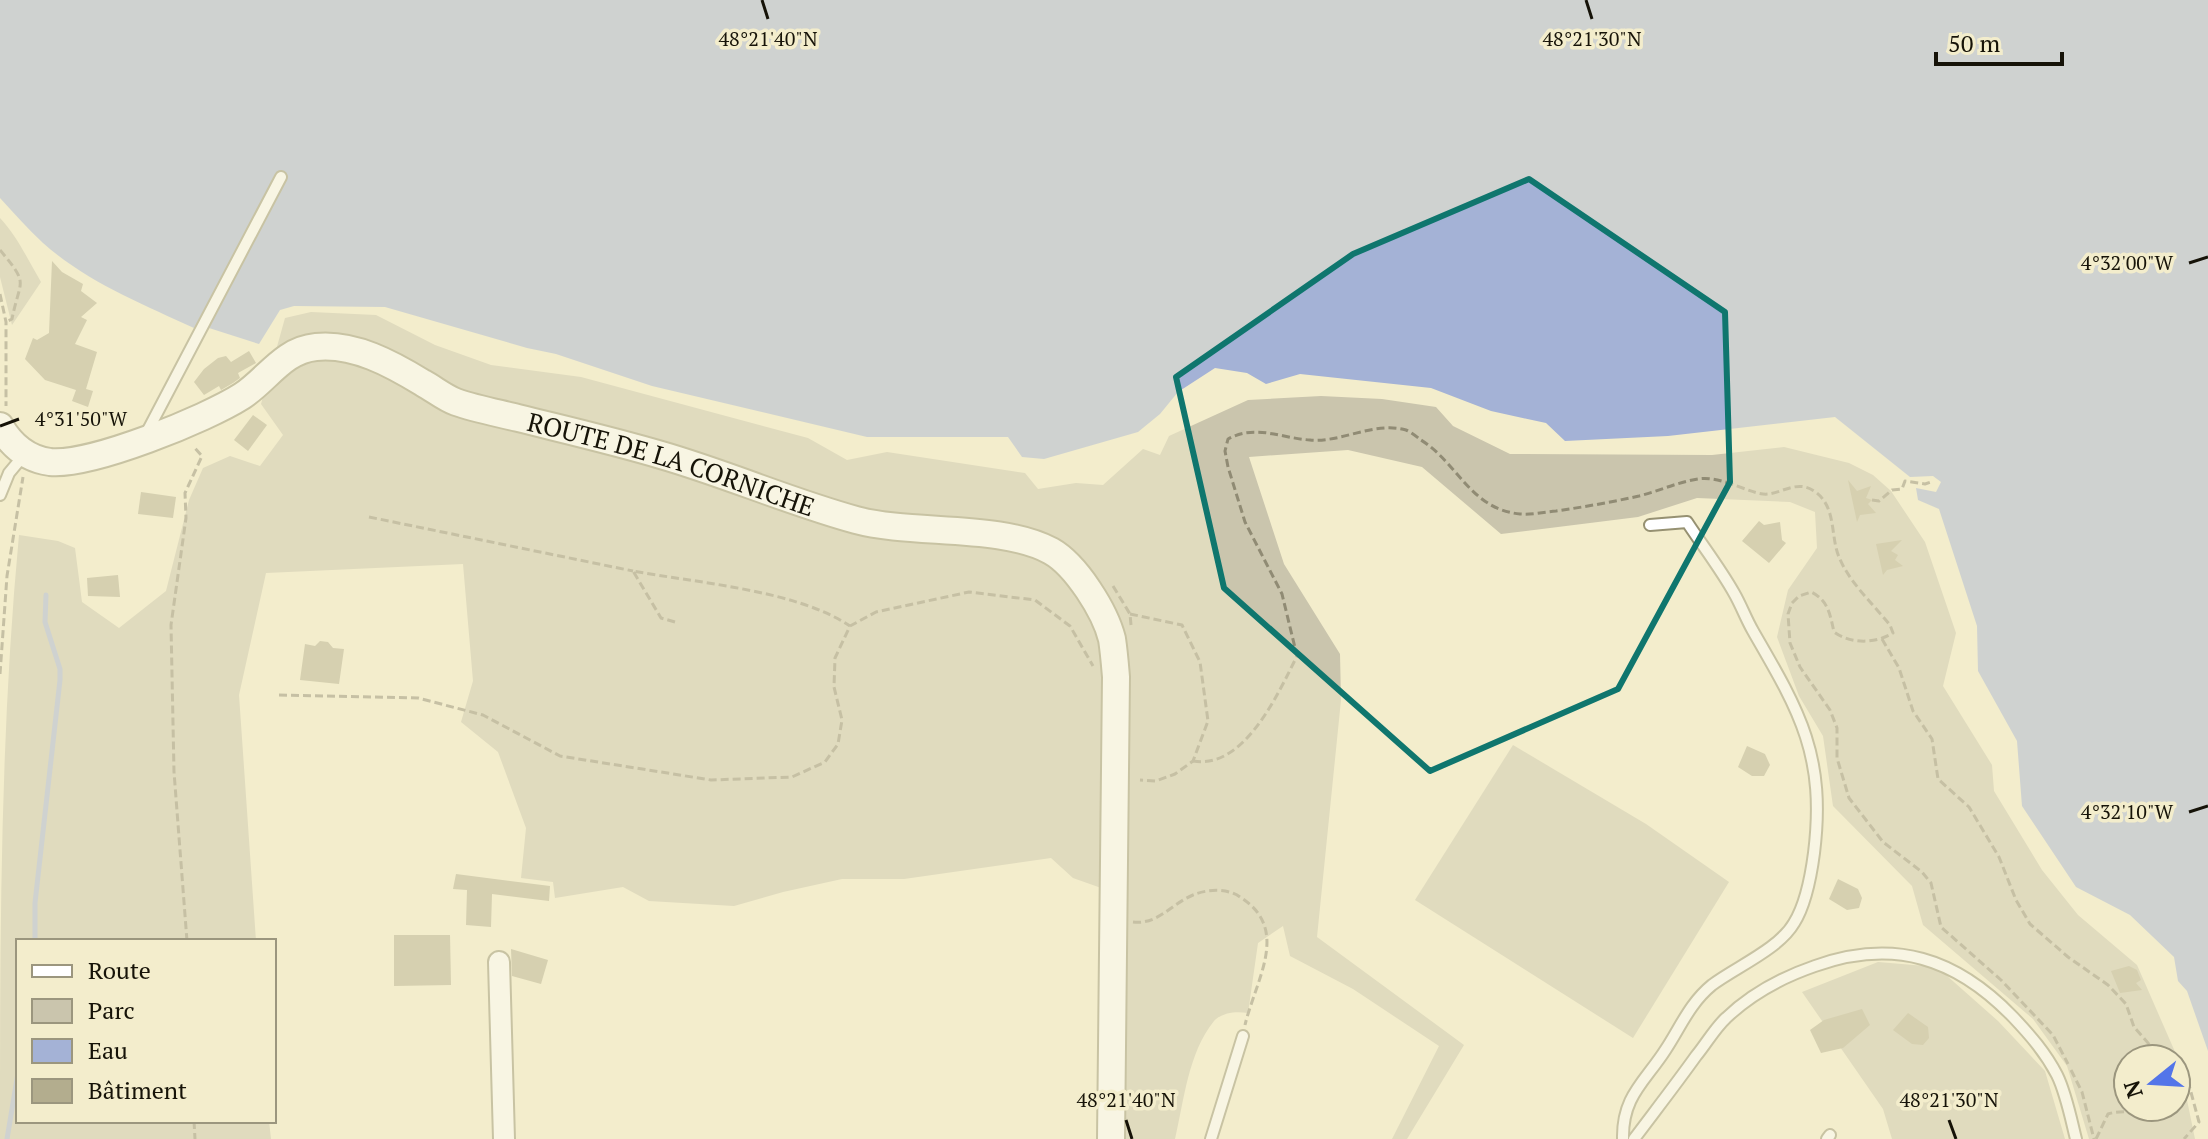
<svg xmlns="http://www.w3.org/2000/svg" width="2208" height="1139" font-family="'PT Serif',serif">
<rect width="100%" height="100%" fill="#f3edcc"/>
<g fill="#cac5ad" fill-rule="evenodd">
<path d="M0,218C17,236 28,260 41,282L12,325L0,277Z"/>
<path d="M311,312L376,315L435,345L491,365L581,377L808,438L847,460L887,452L1025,473L1038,489L1076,483L1103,485L1143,449L1160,455L1169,436L1248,400L1321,396L1382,399L1436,407L1453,426L1510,454L1712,455L1784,447L1849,463L1873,475L1891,491L1925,542L1956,633L1943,686L1992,765L1994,791L2042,870L2078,915L2137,965L2179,1061L2195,1139H2089L2067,1066L2033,1019L1923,925L1912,886L1833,806L1823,736L1799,696L1777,637L1788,590L1817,548L1815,512L1790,502L1697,498L1638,517L1501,534L1422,467L1348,450L1249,457L1284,564L1340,654L1341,700L1317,937L1464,1045L1407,1139H1392L1439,1046L1353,989L1290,956L1283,926L1258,943L1248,1013C1237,1011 1222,1012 1214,1021C1188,1053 1184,1101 1175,1139H1120L1121,895L1073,878L1051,858L904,879H842L783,892L734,906L649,901L623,887L555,898L553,882L521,878L526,828L498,752L461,722L473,681L463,564L266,573L239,695L256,941H18V1121H269L271,1139H0C0,938 0,736 19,535L58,541L75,548L82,602L119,628L166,591L189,500L203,468L230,456L260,466L283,435L261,404L285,318ZM2128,1059H2176V1107H2128Z"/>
<polygon points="1513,745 1646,824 1729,882 1633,1038 1415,900"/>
<polygon points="1878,962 1937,967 1998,1021 2045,1071 2065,1139 1892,1139 1883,1109 1802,992"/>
</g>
<path fill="#a4b2d6" d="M0,0H2208V1051L2187,991L2178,981L2174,957L2130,915L2076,887L2022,806L2017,741L1978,671L1977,626L1939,509L1918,500L1916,488L1936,492L1941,482L1933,476L1910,477L1835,417L1668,436L1565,441L1546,423L1491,411L1431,388L1300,374L1266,384L1247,373L1215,368L1178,392L1160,414L1138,432L1044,459L1022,457L1008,437H867L652,386L556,354L527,348L385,307L294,306L280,310L259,344L209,328L233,282L222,278L194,328C142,304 87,282 43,243C28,229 14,213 0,198Z"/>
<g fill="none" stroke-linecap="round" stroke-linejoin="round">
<g stroke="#a4b2d6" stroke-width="5">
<polyline points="35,941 35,903 60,680 60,669 45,622 46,595"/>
<polyline points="7,1139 18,1073"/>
</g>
</g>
<g fill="#b3ad8e">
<polygon points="52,261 62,272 83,284 81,291 97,303 81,317 87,320 75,344 97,352 86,389 93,391 88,407 72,401 76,390 45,380 25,359 33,338 37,340 49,333"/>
<polygon points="249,351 256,363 238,373 240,378 233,383 221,390 219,386 204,395 194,382 204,369 218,358 226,356 231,362"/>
<polygon points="253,415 267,425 248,451 234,440"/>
<polygon points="1848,480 1857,491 1871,486 1866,498 1872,500 1868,504 1876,513 1860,515 1857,522"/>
<polygon points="141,492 176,497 173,518 138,514"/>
<polygon points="1759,521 1764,525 1780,522 1782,540 1786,543 1769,563 1742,541"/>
<polygon points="1902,540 1891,551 1898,555 1895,560 1903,566 1887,570 1883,575 1876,544"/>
<polygon points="118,575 120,597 88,596 87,578"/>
<polygon points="320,641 328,642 333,648 344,649 339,684 300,680 305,644 315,646"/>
<polygon points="1747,746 1765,754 1770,765 1764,776 1752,776 1738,767"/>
<polygon points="456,874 550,886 549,901 492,894 491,927 466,925 467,890 453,889"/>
<polygon points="1838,879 1858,889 1862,898 1859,908 1847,910 1829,899"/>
<polygon points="394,935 450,935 451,985 394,986"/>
<polygon points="511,949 548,960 541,984 512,976"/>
<polygon points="2129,966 2137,970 2141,980 2136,983 2142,990 2120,993 2111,971"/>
<polygon points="1862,1009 1870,1025 1843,1048 1821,1053 1810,1030 1824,1020"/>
<polygon points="1908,1013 1928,1027 1929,1038 1923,1045 1912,1044 1893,1030"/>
</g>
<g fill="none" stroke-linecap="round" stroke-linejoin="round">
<defs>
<g id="service">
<polyline points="147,432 281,177"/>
<polyline points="0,495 9,473 24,455"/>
<polyline points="1211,1139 1243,1036"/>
<path d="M1623,1139C1622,1096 1645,1082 1666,1049C1681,1026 1690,1003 1712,985C1736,967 1779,949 1794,923C1806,904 1811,876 1814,853C1826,756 1800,712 1753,631C1746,619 1741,605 1734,593C1720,568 1702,545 1687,522L1650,525"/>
<path d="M1634,1139C1655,1111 1676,1084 1696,1056C1706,1044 1715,1028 1726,1018C1751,994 1783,977 1815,966C1894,938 1956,958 2013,1017C2030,1035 2045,1052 2057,1075C2066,1093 2071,1119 2076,1139"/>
<polyline points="1827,1139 1830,1135"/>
</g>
<polyline id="minor" points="499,962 504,1139"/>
<g id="tertiary">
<path id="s1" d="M0,426C11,445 27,459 50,462C91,466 206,419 242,396C267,380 283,350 316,347C354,343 392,364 423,383C434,389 445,398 456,402C476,409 498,413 518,418C566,430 614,441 661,455C727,474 790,502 856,520C911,535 1002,524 1051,551C1076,565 1105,611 1112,639C1114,652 1115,665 1116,677L1111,1139"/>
</g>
</defs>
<use href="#service" stroke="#969172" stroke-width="14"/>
<use href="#minor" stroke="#969172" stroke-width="24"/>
<use href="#tertiary" stroke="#969172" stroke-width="30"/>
<g stroke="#908b74" stroke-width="3" stroke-dasharray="8 4" stroke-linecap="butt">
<path d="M0,250C30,286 20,278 12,319L6,322"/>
<polyline points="0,294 6,322 6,406"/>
<polyline points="1872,500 1879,501 1892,490 1902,489 1905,481 1925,484 1931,482"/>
<polyline points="369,517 633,571"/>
<polyline points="1113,586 1130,614 1131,625"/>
<polyline points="1130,614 1182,625 1200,662 1208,721 1193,761 1175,774 1156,781 1140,780"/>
<path d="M675,622L661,618L633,571C698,583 796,590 850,626"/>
<polyline points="1882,639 1899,668 1913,711 1932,739 1938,779 1969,807 1999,857 2016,900 2030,924 2068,957 2108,985 2126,1004 2134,1027 2162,1059"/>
<polyline points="0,674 7,576 23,477"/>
<polyline points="279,695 418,698 483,715 560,756 711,780 792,777 825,762 838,744 842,720 834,687 835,658 850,626 876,612 969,592 1035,600 1070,626 1093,666"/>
<path d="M1193,761C1244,770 1278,694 1297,656L1282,594L1245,522L1228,467L1225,451L1228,439C1256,424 1280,438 1310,440C1341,443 1374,421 1406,430C1411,432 1417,437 1421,440C1459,464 1470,509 1520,514C1531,515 1544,512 1556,511C1584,507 1612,502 1639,496C1659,491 1678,482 1698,479C1723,475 1752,496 1768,494C1784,492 1798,480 1814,491C1837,506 1830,536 1839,557C1849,582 1873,604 1890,625L1893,633C1875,644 1851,644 1834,632C1830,614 1828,600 1811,592L1799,596L1792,603L1788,614L1790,643L1800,667L1830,710L1837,728V758L1849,798L1883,842L1922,872L1931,883L1941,927L2001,980L2053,1035L2068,1064"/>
<path d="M1133,922C1158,925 1171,904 1193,895C1207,889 1228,888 1240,897C1291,929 1256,979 1245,1025"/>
<polyline points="187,941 174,772 171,625 186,518 185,493 202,456 193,446"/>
<polyline points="2071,1070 2082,1092 2094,1139"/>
<polyline points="2176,1076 2182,1083 2189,1085 2199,1122 2184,1139"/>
<polyline points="194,1121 195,1139"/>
<path d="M2096,1139L2108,1114C2123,1109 2139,1115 2153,1107"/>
</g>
<use href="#service" stroke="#fff" stroke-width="10"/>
<use href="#minor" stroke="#fff" stroke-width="20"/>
<use href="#tertiary" stroke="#fff" stroke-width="26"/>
</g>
<path d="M0 0H2208V1139H0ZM1529,179L1725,312L1730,482L1618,689L1430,771L1224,588L1176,377L1353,254Z" fill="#f3edcc" fill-opacity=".55" fill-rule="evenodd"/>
<path fill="none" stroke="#0f766e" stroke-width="6" stroke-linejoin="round" d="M1529,179L1725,312L1730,482L1618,689L1430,771L1224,588L1176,377L1353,254Z"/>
<path fill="none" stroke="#161308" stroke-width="3" d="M762,0L768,19M1586,0L1592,19M2189,263L2208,257M0,426L19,419M2189,812L2208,806M1126,1120L1132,1139M1949,1120L1956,1139"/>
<g text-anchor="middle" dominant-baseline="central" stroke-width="7" stroke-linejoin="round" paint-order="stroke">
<g font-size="26" fill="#161308" stroke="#f3edcc">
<text stroke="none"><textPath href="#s1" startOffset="736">ROUTE DE LA CORNICHE</textPath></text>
</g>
</g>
<g font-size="20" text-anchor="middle" fill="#161308" stroke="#f3edcc" stroke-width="7" stroke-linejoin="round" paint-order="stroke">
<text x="768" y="46">48°21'40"N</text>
<text x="1592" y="46">48°21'30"N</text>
<text x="2127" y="270">4°32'00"W</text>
<text x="81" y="426">4°31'50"W</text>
<text x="2127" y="819">4°32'10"W</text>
<text x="1126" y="1107">48°21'40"N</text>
<text x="1949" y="1107">48°21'30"N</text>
</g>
<rect x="16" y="939" width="260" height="184" fill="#f3edcc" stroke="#9b967e" stroke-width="2"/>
<rect x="32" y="965" width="40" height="12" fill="#ffffff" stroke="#9b967e" stroke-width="2"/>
<text x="88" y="979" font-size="24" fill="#161308">Route</text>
<rect x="32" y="999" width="40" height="24" fill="#cac5ad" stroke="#9b967e" stroke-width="2"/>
<text x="88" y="1019" font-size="24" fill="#161308">Parc</text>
<rect x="32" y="1039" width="40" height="24" fill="#a4b2d6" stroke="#9b967e" stroke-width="2"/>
<text x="88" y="1059" font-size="24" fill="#161308">Eau</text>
<rect x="32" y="1079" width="40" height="24" fill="#b3ad8e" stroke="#9b967e" stroke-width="2"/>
<text x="88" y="1099" font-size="24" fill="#161308">Bâtiment</text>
<g transform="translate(2152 1083) rotate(252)"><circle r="38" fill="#f3edcc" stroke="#9b967e" stroke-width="2"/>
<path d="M0-6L14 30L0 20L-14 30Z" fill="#5375e9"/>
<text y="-12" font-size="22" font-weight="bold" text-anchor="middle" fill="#161308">N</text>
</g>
<path d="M1936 52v12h126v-12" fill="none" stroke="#161308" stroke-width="4"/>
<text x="1948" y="52" font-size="24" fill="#161308" stroke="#f3edcc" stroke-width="6" paint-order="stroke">50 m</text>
</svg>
